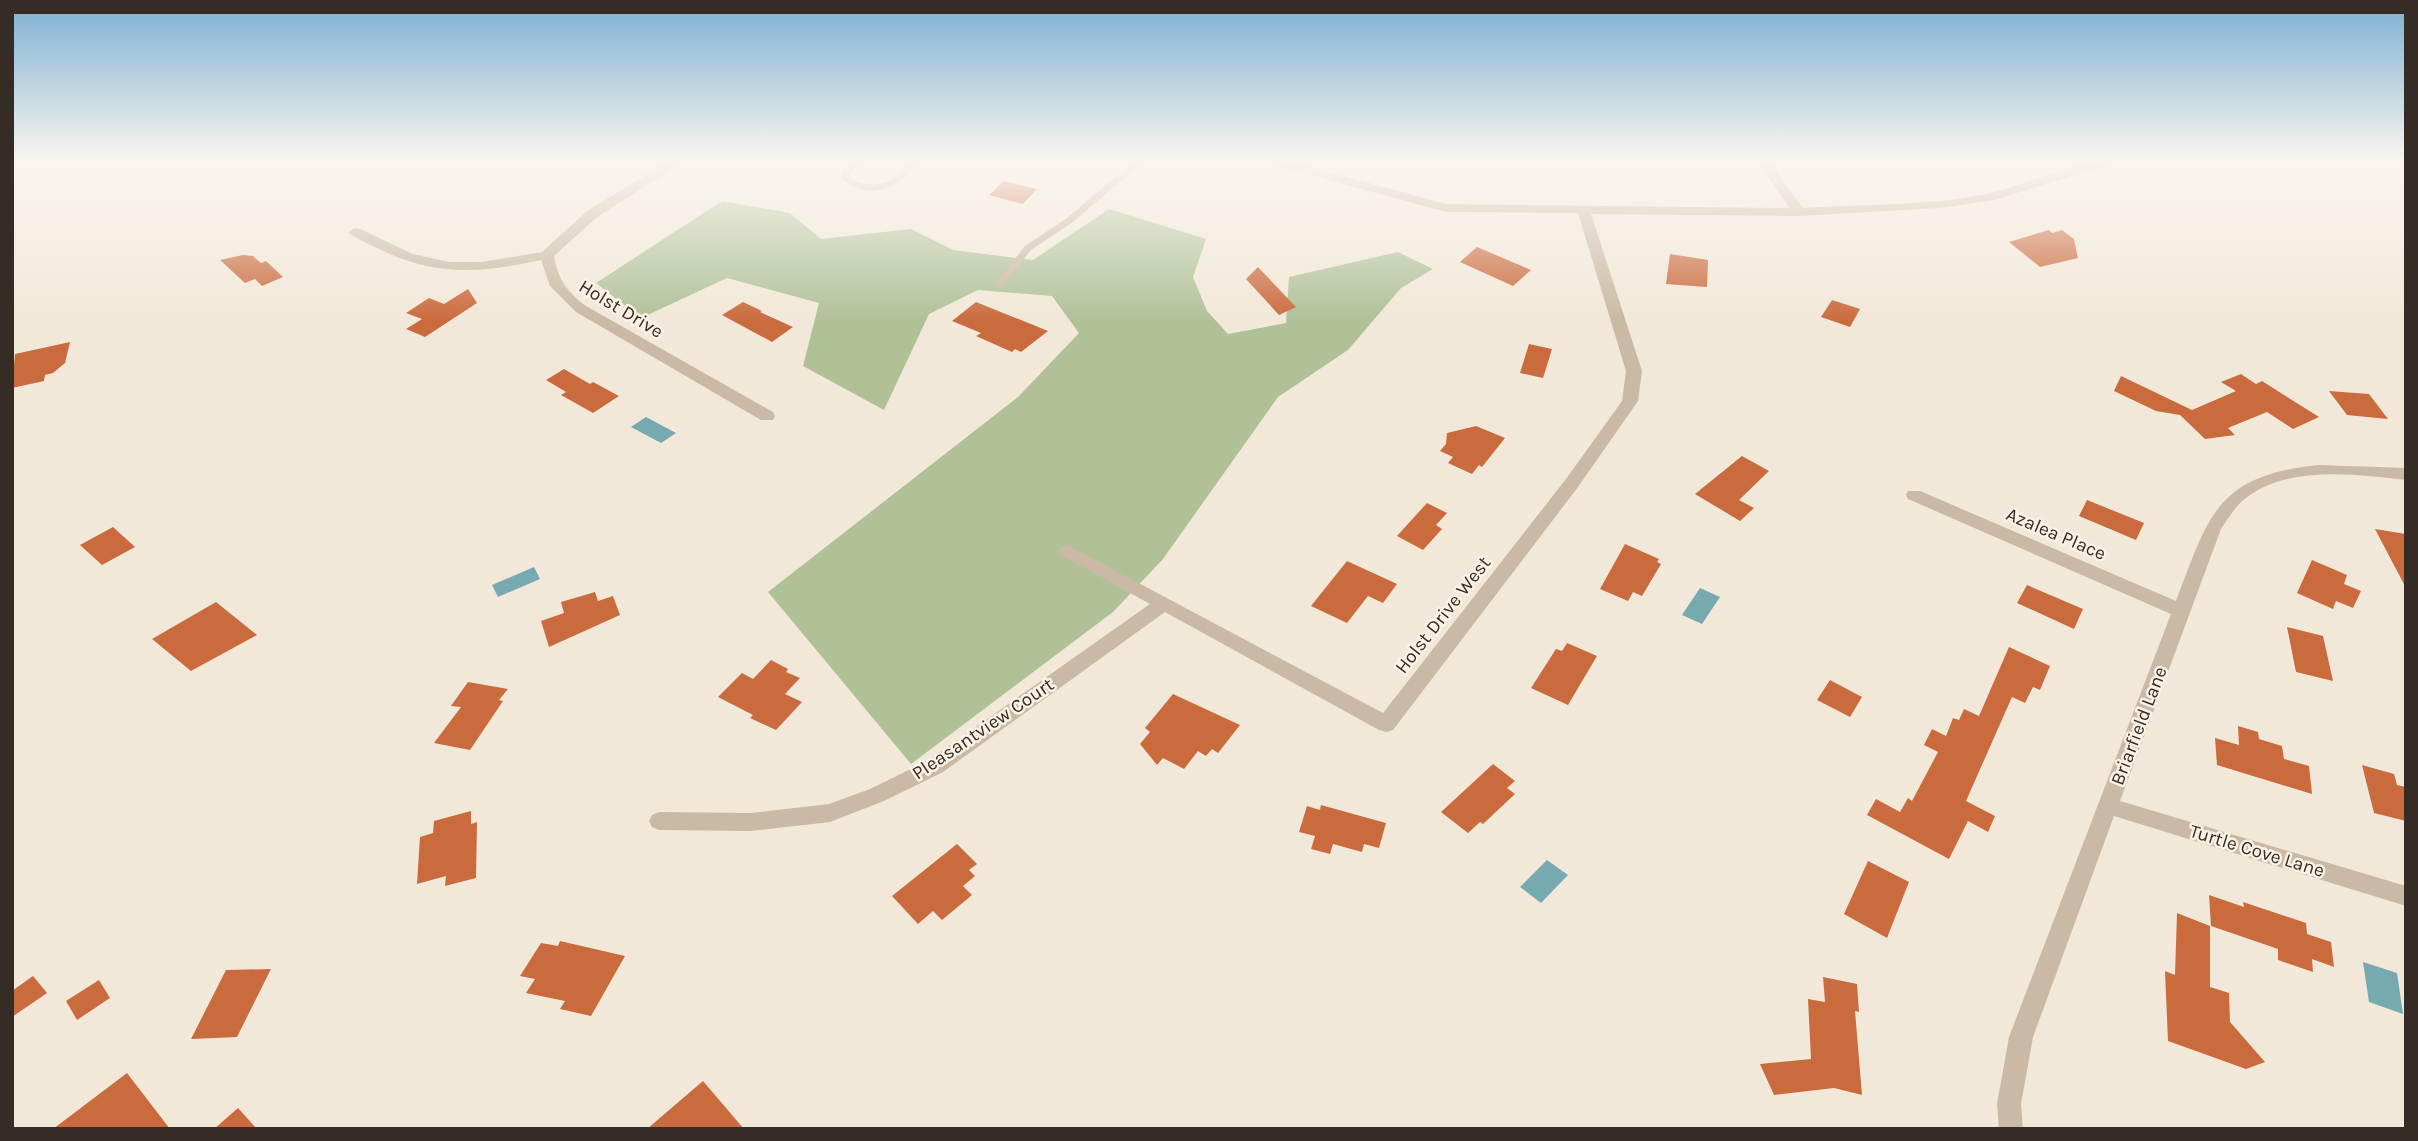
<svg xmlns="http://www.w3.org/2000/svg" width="2418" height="1141" font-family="Karla,sans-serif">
<rect width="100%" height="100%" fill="#f2e8d9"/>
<polygon fill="#b0c198" points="722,201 790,213 821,239 911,229 953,250 1033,260 1109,209 1206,239 1193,277 1207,311 1228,334 1286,323 1289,277 1398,252 1433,269 1401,288 1348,350 1278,397 1163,559 1113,612 911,764 768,592 1018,397 1079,333 1052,296 978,290 929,314 884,410 803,366 819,303 727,278 641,318 596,283"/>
<g fill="#77a9b0">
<polygon points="646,417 676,433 661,443 631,427"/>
<polygon points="534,567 540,579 498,597 492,585"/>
<polygon points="1700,588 1720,597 1702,624 1682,615"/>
<polygon points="1547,860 1568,875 1541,903 1520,887"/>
<polygon points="2363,962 2397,973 2403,1014 2369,1002"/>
</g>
<g fill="#ca6b3e">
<polygon points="1004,181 1037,189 1023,204 989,195"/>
<polygon points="2049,230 2052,233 2062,230 2074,239 2078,258 2040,267 2009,242"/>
<polygon points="1477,247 1531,270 1513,286 1460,262"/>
<polygon points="1670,254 1708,260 1707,287 1666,284"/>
<polygon points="243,255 253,256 261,263 266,261 283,277 262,286 255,279 245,283 220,260"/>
<polygon points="1258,267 1296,307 1279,315 1246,279"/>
<polygon points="468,289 477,303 425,337 406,329 422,319 406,313 429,298 444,304"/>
<polygon points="1832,300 1860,309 1850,327 1821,317"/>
<polygon points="743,302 762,311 760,312 793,327 772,342 722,315"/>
<polygon points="976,302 1048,331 1021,352 1015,349 1012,352 976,336 981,333 952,321"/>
<polygon points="70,342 65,363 53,373 45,375 44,381 12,388 15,354"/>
<polygon points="1529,344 1552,349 1543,378 1520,373"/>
<polygon points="564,369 590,384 593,382 619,396 593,413 561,395 566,392 546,380"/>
<polygon points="2241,374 2256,384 2262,381 2319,417 2293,429 2267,412 2228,428 2235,435 2205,439 2180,415 2156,411 2114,391 2121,376 2192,410 2236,391 2221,382"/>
<polygon points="2329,391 2369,394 2388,419 2347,415"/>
<polygon points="1476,426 1505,438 1482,467 1479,465 1472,474 1448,463 1453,457 1440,451 1446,444 1447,433"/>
<polygon points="1742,456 1769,471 1739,500 1754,508 1740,521 1695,494"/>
<polygon points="2087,500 2144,523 2136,540 2079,516"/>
<polygon points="1427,503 1447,513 1436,525 1442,529 1423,550 1397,536"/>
<polygon points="113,527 135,547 102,565 80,545"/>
<polygon points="2375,529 2406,534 2406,588"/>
<polygon points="1625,544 1659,559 1657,562 1661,564 1642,596 1633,592 1628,601 1600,589"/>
<polygon points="2312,560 2347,575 2344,584 2361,591 2353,608 2336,601 2333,609 2297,593"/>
<polygon points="1347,561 1397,584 1383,603 1368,596 1347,623 1311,606"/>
<polygon points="2027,585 2083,609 2074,629 2017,603"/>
<polygon points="595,592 598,601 613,596 620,615 549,647 541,621 564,613 561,602"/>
<polygon points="216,602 257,635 191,671 152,639"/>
<polygon points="2287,627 2323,636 2333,681 2296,672"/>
<polygon points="1567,643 1597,656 1568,705 1531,688 1556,649 1562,651"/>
<polygon points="2009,647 2050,666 2040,690 2033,687 2025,703 2012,697 1966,801 1995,816 1988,832 1968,821 1949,859 1867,815 1876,799 1900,812 1908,798 1912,801 1938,752 1924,745 1932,729 1946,736 1953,718 1959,720 1964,709 1979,716"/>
<polygon points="771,660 788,669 786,672 800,678 785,694 802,702 776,730 750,718 753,715 718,697 742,673 753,679"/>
<polygon points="1830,680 1862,697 1850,717 1817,700"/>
<polygon points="468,682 508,689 499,700 503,701 470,750 434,743 461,707 451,706"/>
<polygon points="1173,694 1240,725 1218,753 1212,749 1206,756 1198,751 1184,769 1163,758 1157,765 1140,744 1150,732 1145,728"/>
<polygon points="2238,726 2258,732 2259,739 2282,746 2284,759 2309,766 2312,794 2217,765 2215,738 2239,745"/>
<polygon points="1493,764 1515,781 1507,788 1515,794 1483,824 1480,822 1468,833 1441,812"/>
<polygon points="2362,765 2394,774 2397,785 2406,787 2406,821 2374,813"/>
<polygon points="1321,805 1386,823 1379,848 1364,844 1362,852 1333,844 1330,854 1311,849 1315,836 1299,832 1307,806 1320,810"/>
<polygon points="471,811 471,824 477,822 476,878 445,886 446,876 417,884 420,837 433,833 434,821"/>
<polygon points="957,844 977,864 969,870 975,876 963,886 972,895 942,920 933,911 918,924 892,896"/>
<polygon points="1868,861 1909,882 1887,938 1844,914"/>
<polygon points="2209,895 2244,907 2243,902 2306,923 2307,934 2331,942 2334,967 2312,959 2313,972 2278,960 2278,949 2211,926"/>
<polygon points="2177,913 2210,926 2210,987 2229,993 2230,1022 2265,1062 2246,1069 2168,1041 2165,971 2175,975"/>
<polygon points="560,941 625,956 591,1016 560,1009 565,1001 526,993 535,979 520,976 541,943 558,946"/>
<polygon points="271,969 237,1037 191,1039 226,970"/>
<polygon points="33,976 47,993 12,1017 12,991"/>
<polygon points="1823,977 1857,984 1859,1012 1855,1011 1862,1095 1834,1088 1774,1095 1760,1064 1811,1059 1808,999 1825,1002"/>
<polygon points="99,980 110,998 77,1020 66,1001"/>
<polygon points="127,1073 170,1129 53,1129"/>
<polygon points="703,1081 744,1129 647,1129"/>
<polygon points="238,1108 257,1129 214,1129"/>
</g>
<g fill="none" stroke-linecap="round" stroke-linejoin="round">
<g fill="#cab9a4" fill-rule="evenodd">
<path d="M856,161H865L850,173V178C872,191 897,184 908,161H916C904,190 866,201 842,179L843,170Z"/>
<polygon points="1138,161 1148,161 1116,185 1073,222 1031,250 1002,287 996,287 996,283 1025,246 1067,218 1110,181"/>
</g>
<g fill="#cab9a4" fill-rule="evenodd">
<path d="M669,161H684L597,217L554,256C558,279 567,292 586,306L773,412L775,416L773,420H761L576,312L550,286L541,260C480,273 434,277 377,248C367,243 356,239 348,232L355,228L360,229L413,254L449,262H482L542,252L587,211Z"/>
<path d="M1268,161H1288L1446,204L1790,208L1757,161H1769L1803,208C1863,204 1927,206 1986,194C2031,184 2073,160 2121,161L1994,200L1940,208L1799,216L1591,214L1642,371L1638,401L1578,487L1393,730L1386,732L1379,730L1165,612L943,772L884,801L830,822L750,831L659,830L652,827L649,821L652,815L659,812L750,813L829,804L870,789L929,760L1150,604L1061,555L1058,551L1061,547L1067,545L1383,713L1566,479L1622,401L1626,371L1578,213L1446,212L1270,164Z"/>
<path d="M2318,465L2406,468V480C2354,474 2283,464 2241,502C2233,510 2227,520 2221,529L2120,801L2406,886V906L2114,816L2033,1037L2021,1104L2023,1129H1999L1997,1104L2009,1037L2171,614L1908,499L1906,495L1908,491H1920L2176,601C2209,515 2216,476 2318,465Z"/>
</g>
</g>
<linearGradient id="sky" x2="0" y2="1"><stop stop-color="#7bb0d2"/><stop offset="0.5" stop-color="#f9f5ee"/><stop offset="1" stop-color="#f9f5ee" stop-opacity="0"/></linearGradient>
<rect width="2418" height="321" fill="url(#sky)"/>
<g text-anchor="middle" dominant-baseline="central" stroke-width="5" stroke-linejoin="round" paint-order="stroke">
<g font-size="19" fill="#362c26" stroke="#faf2e5">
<text transform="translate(621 309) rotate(31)">Holst Drive</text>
<text transform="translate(2056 534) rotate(23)">Azalea Place</text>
<text transform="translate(1443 615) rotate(-52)">Holst Drive West</text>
<text transform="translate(2139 726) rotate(-69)">Briarfield Lane</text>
<text transform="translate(983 729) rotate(-34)">Pleasantview Court</text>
<text transform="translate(2257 851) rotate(17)">Turtle Cove Lane</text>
</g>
</g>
<rect width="2418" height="1141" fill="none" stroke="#362c26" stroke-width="28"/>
</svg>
